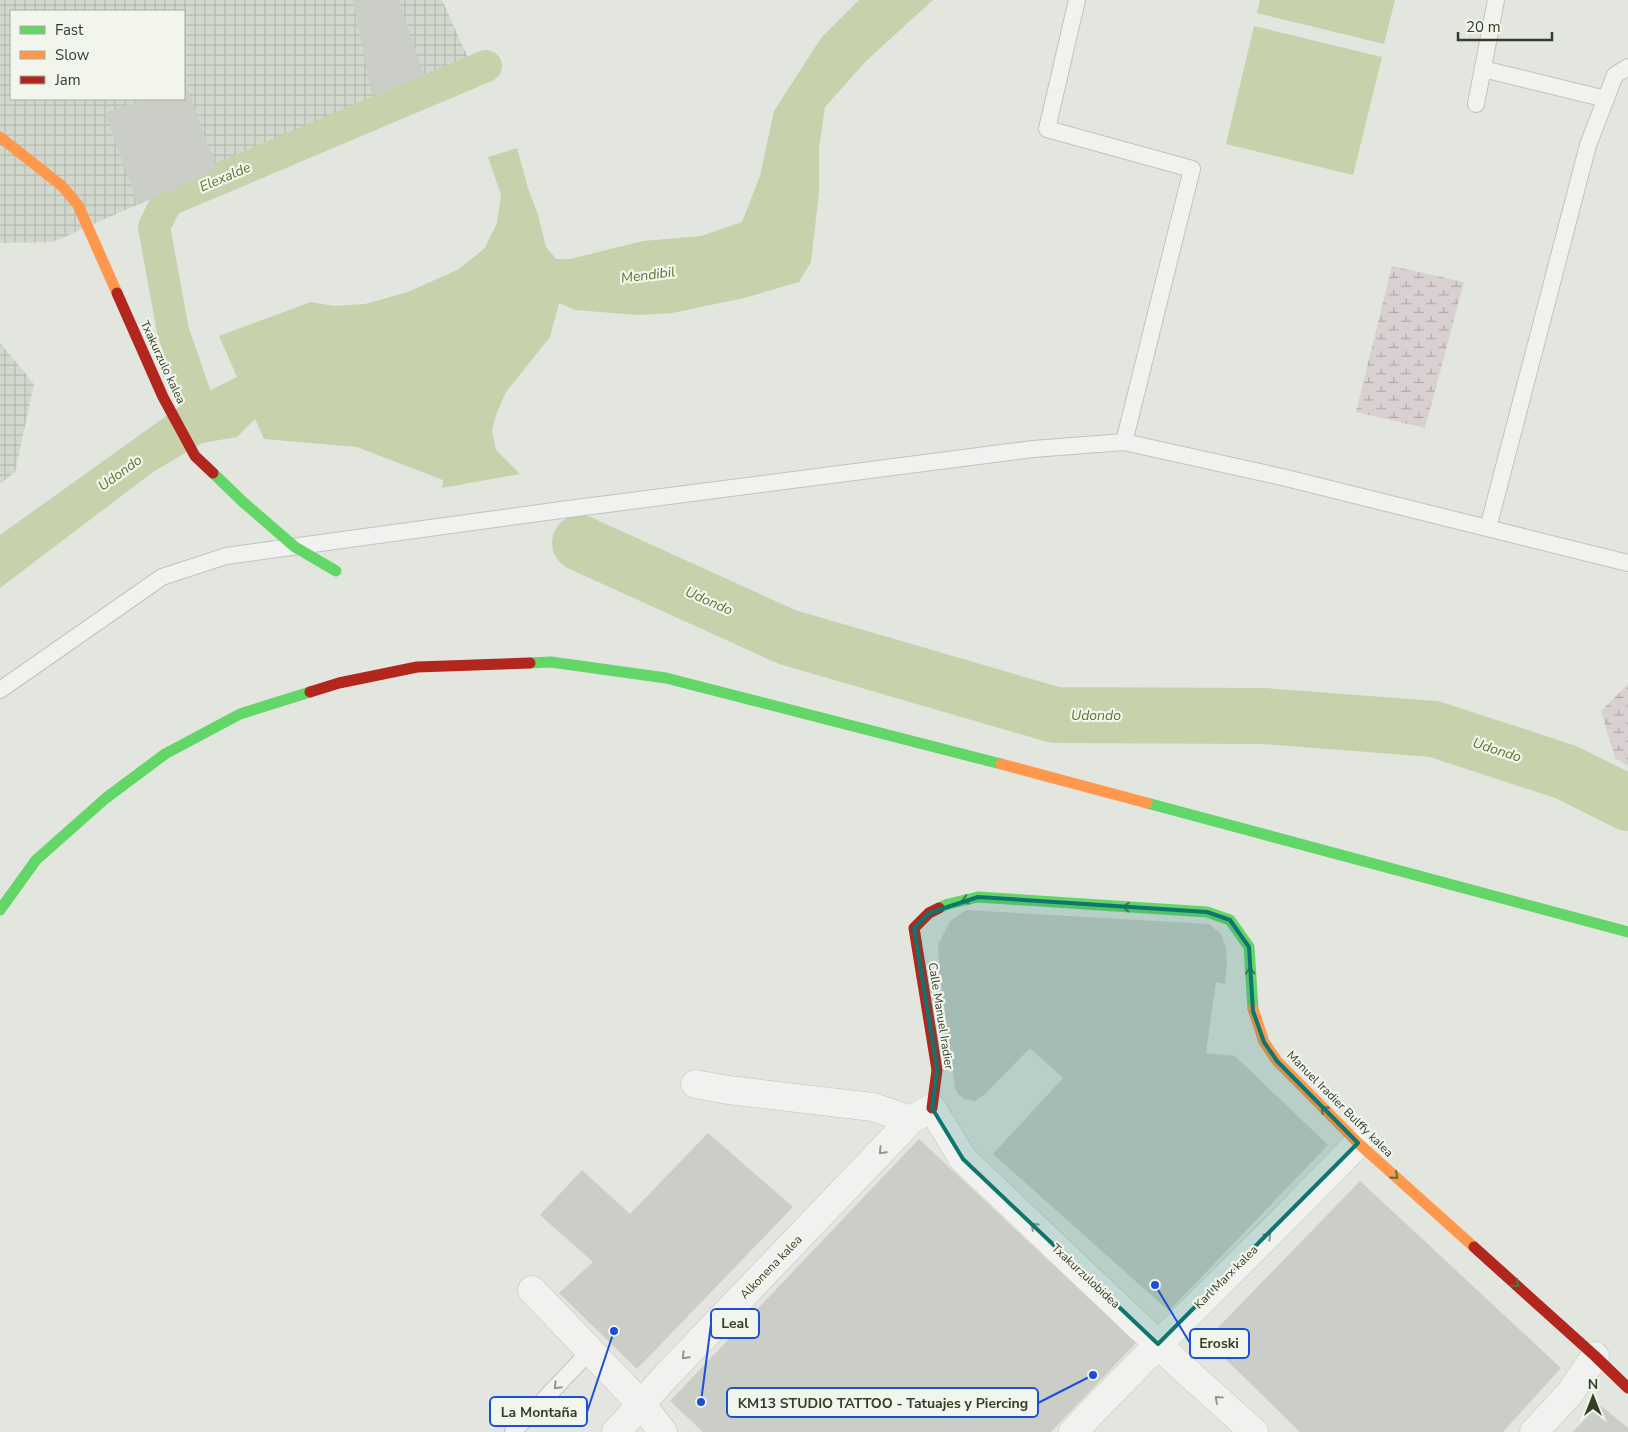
<svg xmlns="http://www.w3.org/2000/svg" width="1628" height="1432" font-family="'Nunito Sans',sans-serif">
<defs>
<pattern id="industrial-grid" width="8" height="8" patternUnits="userSpaceOnUse" patternTransform="scale(1.25)"><rect width="8" height="8" fill="#d3d8cd"/><path d="M0 4h8M4 0v8" fill="none" stroke="#b6bab0"/></pattern>
<pattern id="wetland-marsh" width="20" height="14" patternUnits="userSpaceOnUse" patternTransform="scale(1.25)"><rect width="20" height="14" fill="#d9d0d2"/><path d="M1 5h8M5 5V1M11 12h8M15 12V8" fill="none" stroke="#b1aaaa"/></pattern>
</defs>
<rect width="100%" height="100%" fill="#e3e5df"/>
<g fill="url(#industrial-grid)" fill-rule="evenodd">
<path d="M0,0H442L468,58L53,242L0,243ZM11,11H184V99H11Z"/>
<polygon points="0,343 34,384 15,472 0,484"/>
</g>
<g fill="url(#wetland-marsh)">
<polygon points="1392,266 1464,282 1425,428 1356,412"/>
<polygon points="1628,684 1628,766 1615,758 1601,711"/>
</g>
<g fill="#c7d1ac">
<polygon points="859,0 933,0 866,61 825,107 819,148 819,193 811,262 799,282 744,298 672,313 638,315 575,310 559,303 550,337 506,392 497,412 492,430 496,450 520,474 442,488 443,480 357,447 264,439 255,419 237,437 202,443 153,472 0,588 0,535 183,404 237,377 219,336 311,302 334,306 365,304 408,292 459,269 485,248 497,223 501,195 488,157 517,148 528,188 538,215 546,247 556,259 570,259 643,241 701,236 742,222 760,176 774,111 821,38"/>
<polygon points="1260,0 1395,0 1384,44 1257,13"/>
<polygon points="1254,26 1382,57 1353,175 1226,144"/>
</g>
<g fill="none" stroke-linecap="round" stroke-linejoin="round">
<polyline stroke="#c7d1ac" stroke-width="32" points="201,413 173,331 154,227 167,201 486,66"/>
<polyline stroke="#c7d1ac" stroke-width="56" points="580,543 787,637 1055,715 1263,716 1434,729 1566,772 1628,803"/>
</g>
<g fill="#cbcdc7">
<polygon points="353,0 399,0 424,76 372,96"/>
<polygon points="186,84 217,169 138,205 105,113 145,99 184,99 184,85"/>
<polygon points="966,910 1209,924 1221,934 1226,948 1227,964 1225,984 1216,982 1206,1053 1235,1056 1328,1145 1169,1311 993,1154 1063,1078 1030,1048 985,1094 975,1101 964,1099 959,1095 955,1088 939,967 938,945 950,921"/>
<polygon points="708,1133 793,1207 637,1369 559,1293 593,1262 540,1215 582,1170 630,1214"/>
<polygon points="919,1139 1136,1343 1051,1432 703,1432 670,1401"/>
<polygon points="1360,1181 1561,1368 1503,1432 1300,1432 1206,1340"/>
<polygon points="1599,1404 1628,1428 1628,1432 1573,1432"/>
</g>
<g fill="none" stroke-linecap="round" stroke-linejoin="round">
<defs>
<g id="lane">
<polyline points="1077,0 1047,129 1192,169 1124,442"/>
<polyline points="1483,69 1606,99"/>
<polyline points="1476,104 1496,0"/>
<polyline points="1488,528 1588,145 1615,75 1628,67"/>
<polyline points="0,690 162,577 226,556 561,510 1033,449 1124,442 1282,477 1628,563"/>
<polyline points="513,1432 590,1351"/>
</g>
<g id="street">
<polyline points="695,1084 728,1090 873,1107 911,1120"/>
<polyline points="532,1290 642,1405 663,1432"/>
<polyline points="616,1432 668,1374 911,1120 932,1108 963,1159 1185,1370 1254,1432"/>
<path d="M1073,1432C1166,1334 1265,1241 1358,1143"/>
<polyline points="1534,1432 1570,1393 1595,1356"/>
</g>
</defs>
<use href="#lane" stroke="#c1c3bd" stroke-width="18"/>
<use href="#street" stroke="#c1c3bd" stroke-width="29"/>
<use href="#lane" stroke="#f1f2ef" stroke-width="16"/>
<use href="#street" stroke="#f1f2ef" stroke-width="28"/>
<g stroke="#63d668" stroke-width="11">
<polyline points="213,473 243,502 295,547 336,571"/>
<polyline points="530,663 551,662 666,678 1001,764"/>
<polyline points="1147,803 1628,932"/>
<polyline points="939,908 948,904 978,897 1207,912 1230,920 1249,947 1253,1009"/>
<polyline points="0,910 36,860 106,798 165,754 240,714 310,692"/>
</g>
<g stroke="#ff974d" stroke-width="11">
<polyline points="0,137 62,186 78,205 117,293"/>
<polyline points="1001,764 1147,803"/>
<polyline points="1253,1009 1264,1042 1277,1061 1358,1143 1474,1247"/>
</g>
<g stroke="#b3261e" stroke-width="11">
<polyline points="117,293 163,397 195,456 213,473"/>
<polyline points="310,692 339,683 417,667 530,663"/>
<polyline points="932,1108 937,1070 914,928 929,913 939,908"/>
<polyline points="1474,1247 1595,1356 1628,1388"/>
</g>
</g>
<defs><path id="oneway-chevron" d="M-2-3.5L2.5 0L-2 3.5" fill="none" stroke-width="1.6" stroke-linecap="round" stroke-linejoin="round" transform="scale(1.25)"/></defs>
<g stroke="#477b40">
<use href="#oneway-chevron" transform="translate(965 900) rotate(165)"/>
<use href="#oneway-chevron" transform="translate(1126 907) rotate(-176)"/>
<use href="#oneway-chevron" transform="translate(1250 971) rotate(-93)"/>
<use href="#oneway-chevron" transform="translate(1324 1109) rotate(-134)"/>
<use href="#oneway-chevron" transform="translate(1395 1176) rotate(42)"/>
<use href="#oneway-chevron" transform="translate(1516 1284) rotate(42)"/>
</g>
<g stroke="#93988a">
<use href="#oneway-chevron" transform="translate(882 1151) rotate(134)"/>
<use href="#oneway-chevron" transform="translate(1034 1226) rotate(-137)"/>
<use href="#oneway-chevron" transform="translate(1268 1236) rotate(-45)"/>
<use href="#oneway-chevron" transform="translate(685 1356) rotate(134)"/>
<use href="#oneway-chevron" transform="translate(557 1386) rotate(134)"/>
<use href="#oneway-chevron" transform="translate(1218 1399) rotate(-138)"/>
</g>
<path fill="#0f766e" fill-opacity="0.2" stroke="#0f766e" stroke-width="4" stroke-linejoin="round" d="M978,897L1207,912L1230,920L1249,947L1253,1011L1264,1042L1277,1061L1358,1143L1158,1344L963,1159L932,1108L937,1070L914,928L929,913Z"/>
<g text-anchor="middle" dominant-baseline="central" stroke-width="4.5" stroke-linejoin="round" paint-order="stroke">
<g font-size="12" fill="#353e26" stroke="#f2f5ec">
<text transform="translate(163 362) rotate(65)">Txakurzulo kalea</text>
<text transform="translate(941 1016) rotate(81)">Calle Manuel Iradier</text>
<text transform="translate(1340 1104) rotate(45)">Manuel Iradier Bulffy kalea</text>
<text transform="translate(771 1267) rotate(-46)">Alkonena kalea</text>
<text transform="translate(1086 1276) rotate(43)">Txakurzulobidea</text>
<text transform="translate(1226 1277) rotate(-45)">Karl Marx kalea</text>
</g>
<g font-size="14" font-style="italic" fill="#5e732f" stroke="#f2f5ec">
<text transform="translate(225 177) rotate(-23)">Elexalde</text>
<text transform="translate(648 275) rotate(-7)">Mendibil</text>
<text transform="translate(120 473) rotate(-36)">Udondo</text>
<text transform="translate(709 601) rotate(24)">Udondo</text>
<text x="1096" y="715">Udondo</text>
<text transform="translate(1497 750) rotate(18)">Udondo</text>
</g>
</g>
<path fill="none" stroke="#1d4ed8" stroke-width="2" d="M701 1402L711 1324M1155 1285L1190 1343M1093 1375L1038 1403M614 1331L587 1412"/>
<g fill="#1d4ed8" stroke="#f2f5ec" stroke-width="2">
<circle cx="701" cy="1402" r="5"/>
<circle cx="1155" cy="1285" r="5"/>
<circle cx="1093" cy="1375" r="5"/>
<circle cx="614" cy="1331" r="5"/>
</g>
<g fill="#f2f5ec" stroke="#1d4ed8" stroke-width="2">
<rect x="711" y="1309" width="48" height="29" rx="5"/>
<rect x="1190" y="1329" width="59" height="29" rx="5"/>
<rect x="727" y="1388" width="311" height="29" rx="5"/>
<rect x="490" y="1397" width="97" height="29" rx="5"/>
</g>
<g font-size="14" text-anchor="middle" font-weight="bold" fill="#353e26">
<text x="735" y="1328">Leal</text>
<text x="1219" y="1348">Eroski</text>
<text x="883" y="1408">KM13 STUDIO TATTOO - Tatuajes y Piercing</text>
<text x="539" y="1417">La Montaña</text>
</g>
<rect x="10" y="10" width="175" height="90" fill="#f2f5ec" stroke="#a6ac9d"/>
<rect x="20" y="26" width="25" height="8" fill="#63d668" stroke="#a6ac9d"/>
<text x="55" y="35" font-size="15" fill="#353e26">Fast</text>
<rect x="20" y="51" width="25" height="8" fill="#ff974d" stroke="#a6ac9d"/>
<text x="55" y="60" font-size="15" fill="#353e26">Slow</text>
<rect x="20" y="76" width="25" height="8" fill="#b3261e" stroke="#a6ac9d"/>
<text x="55" y="85" font-size="15" fill="#353e26">Jam</text>
<g transform="translate(1593 1397)" stroke="#f2f5ec" stroke-width="4" paint-order="stroke">
<path d="M0-4L9 19L0 12L-9 19Z" fill="#353e26"/>
<text y="-8" font-size="14" font-weight="bold" text-anchor="middle" fill="#353e26">N</text>
</g>
<path d="M1458 32v8h94v-8" fill="none" stroke="#353e26" stroke-width="2.5"/>
<text x="1466" y="32" font-size="15" fill="#353e26" stroke="#f2f5ec" stroke-width="4" paint-order="stroke">20 m</text>
</svg>
